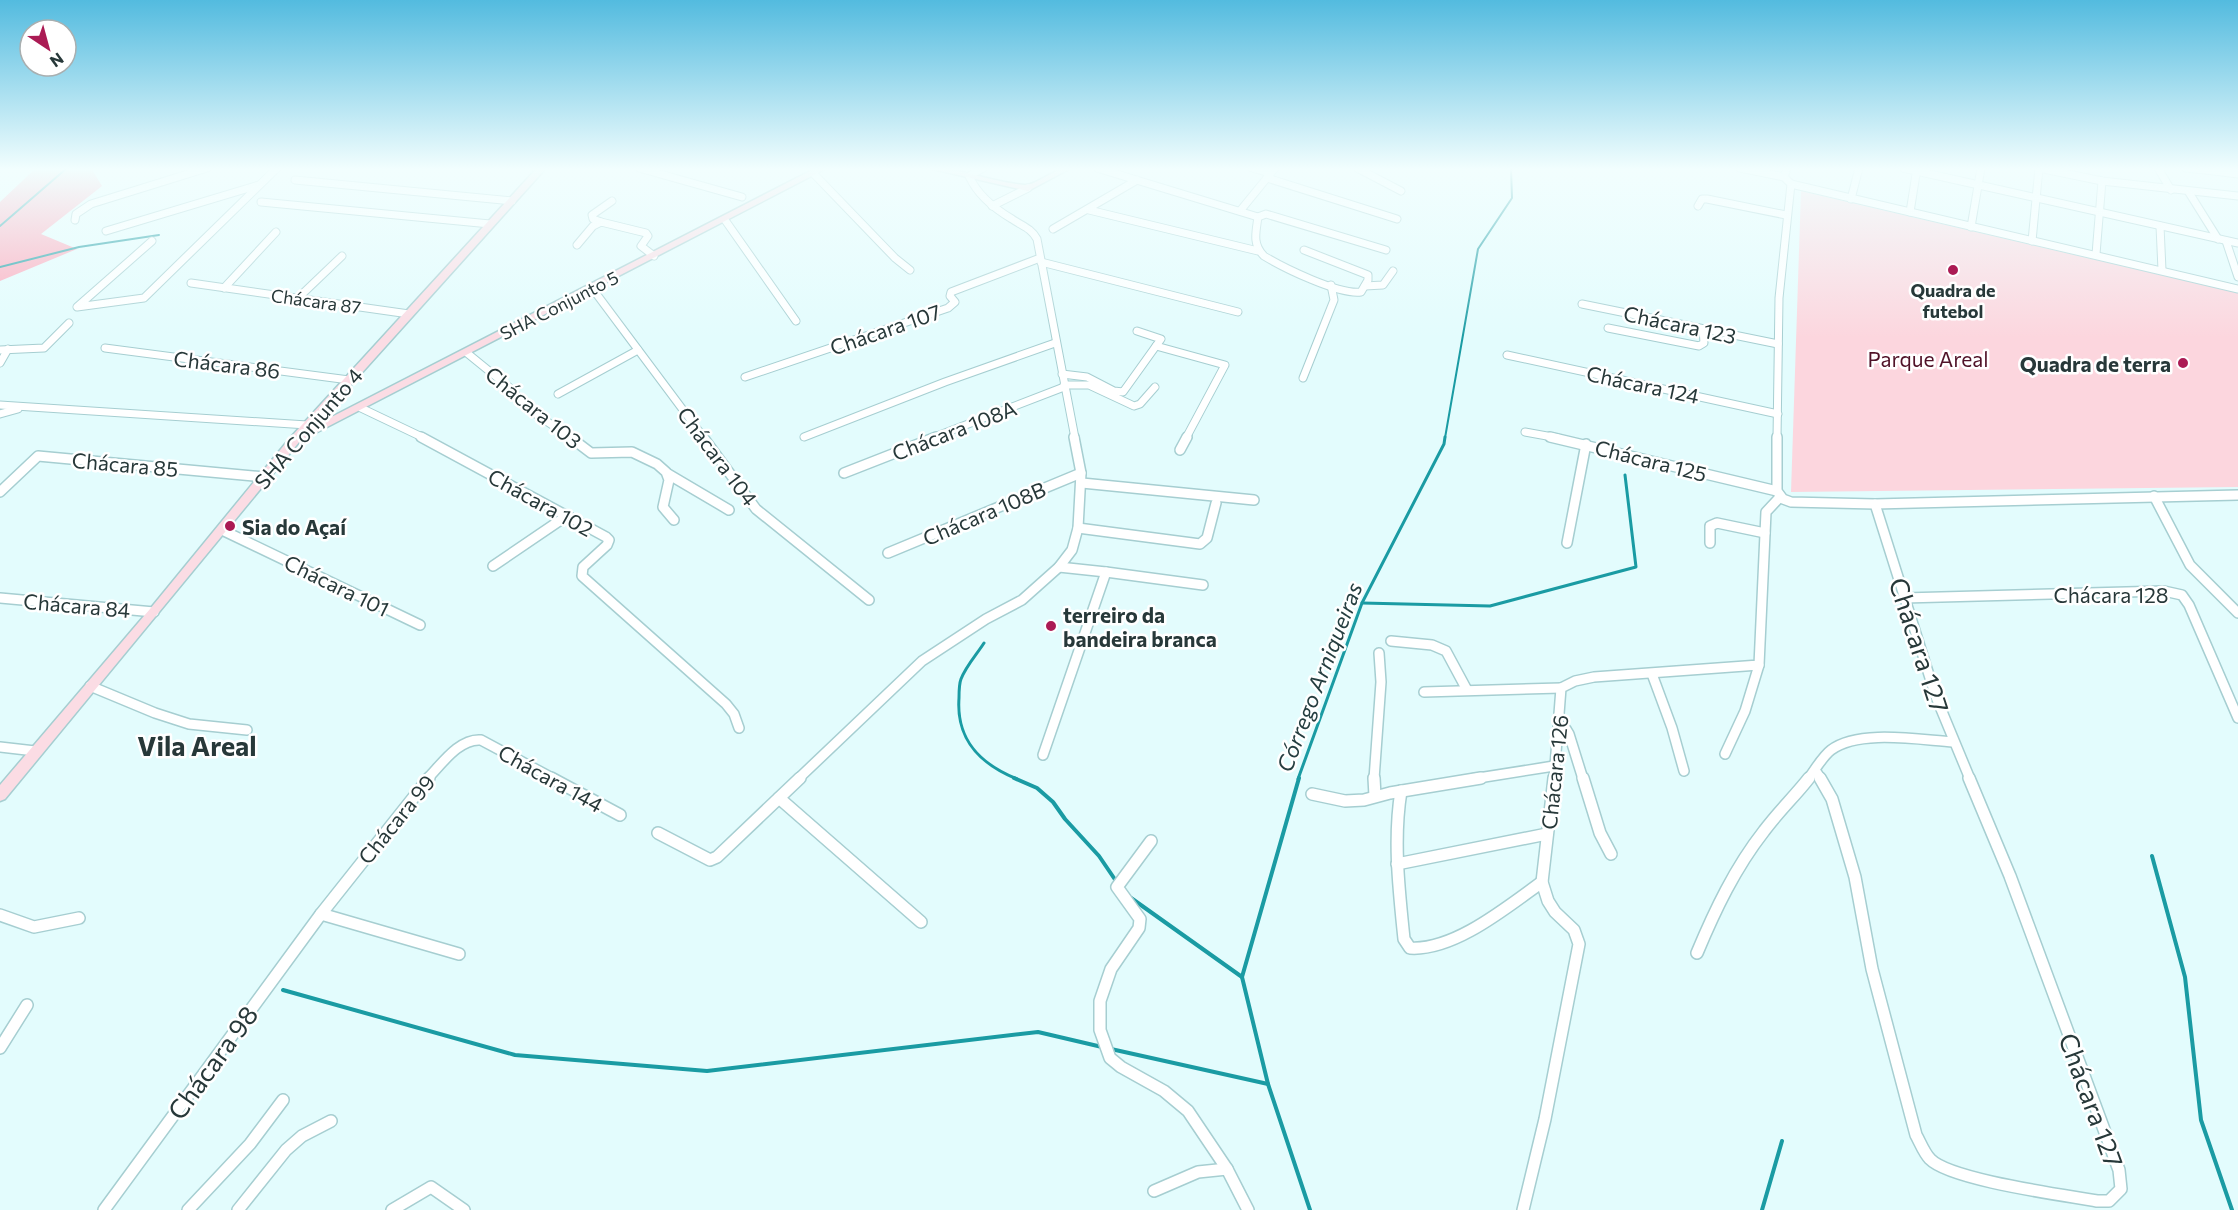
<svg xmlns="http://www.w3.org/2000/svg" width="2238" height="1210" font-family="Commissioner,sans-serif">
<rect width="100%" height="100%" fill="#e3fcfd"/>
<polygon fill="#fcd6de" points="1801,191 2238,293 2238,487 1791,492"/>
<polygon fill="#fca9bc" points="36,168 91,168 102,186 41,234 77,249 0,281 0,202"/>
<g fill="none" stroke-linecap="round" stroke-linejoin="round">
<g stroke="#1a9ba3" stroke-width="2">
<polyline points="0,226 67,168"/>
<polyline points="0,267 79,247 159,235"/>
<polyline points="1445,438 1478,249 1512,198 1511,168"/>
</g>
<g stroke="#1a9ba3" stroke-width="3">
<polyline points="1362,603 1490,606 1636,567 1625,475"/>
<path d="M984,643C977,654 966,666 961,679C959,684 959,692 959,698C956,740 980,764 1017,779"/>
<polyline points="1298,779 1362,603 1444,444 1445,437"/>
</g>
<g stroke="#1a9ba3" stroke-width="4">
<polyline points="1014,778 1037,788 1053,802 1065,819 1099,856 1116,881"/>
<polyline points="1299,778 1242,977 1268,1084 1310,1210"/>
<polyline points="2152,856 2185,977 2201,1120 2232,1210"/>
<polyline points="1131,898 1242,977"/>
<polyline points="283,990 515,1055 707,1071 1038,1032 1102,1047"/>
<polyline points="1111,1049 1268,1084"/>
<polyline points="1762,1210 1782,1141"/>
</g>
<defs>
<g id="street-far2">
<polyline points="639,168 742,197"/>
<path d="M983,168L969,176C977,194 995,209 1012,219C1022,226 1031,228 1037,239L1075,438"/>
<polyline points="1097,168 1258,217 1266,214 1386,250"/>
<polyline points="1252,168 1270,173"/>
<polyline points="1357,168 1401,191"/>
<polyline points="1740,168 1784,177"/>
<polyline points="1903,168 2238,243"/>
<polyline points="2039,168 2102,181 2238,196"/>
<polyline points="2158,168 2171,190"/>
<polyline points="2186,168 2206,170 2205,168"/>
<polyline points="2206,170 2238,174"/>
<polyline points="813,173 895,258 910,270"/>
<polyline points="1267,178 1397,219"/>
<polyline points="295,180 512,201"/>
<polyline points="1791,184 2238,289"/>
<polyline points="2188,191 2218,239"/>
<polyline points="1851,199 1859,168"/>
<polyline points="261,202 490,224"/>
<polyline points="992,206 1028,188"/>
<polyline points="1698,206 1702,199 1707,199 1786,215"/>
<polyline points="1089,210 1258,251"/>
<polyline points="1240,211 1275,168"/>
<polyline points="1910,212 1917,168"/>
<path d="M1258,217C1256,232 1252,244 1264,256C1284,268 1339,295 1361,292L1368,280V275L1304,250"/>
<polyline points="75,220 76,214 91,204 207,168"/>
<polyline points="725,220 796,321"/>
<polyline points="601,222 593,219 592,215 612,201"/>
<polyline points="2160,226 2162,270"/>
<polyline points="1971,227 1981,168"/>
<polyline points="1053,229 1137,180"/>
<polyline points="106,231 259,185"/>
<polyline points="152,241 77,307 144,298 277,168"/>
<polyline points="2032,241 2039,168"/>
<polyline points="2226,241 2238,277"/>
<polyline points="577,245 593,226 601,222 646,233 648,236 641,246 654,256"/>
<polyline points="2096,254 2102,181"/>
<polyline points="1041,262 1238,312"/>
<polyline points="191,283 409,314"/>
<polyline points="1365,286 1383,285 1393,271"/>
<polyline points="224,288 276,232"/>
<polyline points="592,288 704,438"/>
<polyline points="297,299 342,256"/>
<polyline points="1582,304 1778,344"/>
<polyline points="1608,328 1699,346 1704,343 1703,329"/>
<polyline points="1156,346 1225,365 1186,438"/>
<polyline points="105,348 349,380"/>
<polyline points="0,350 44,348 69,323"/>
<polyline points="467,353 510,388 531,411 572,438"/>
<polyline points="1507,355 1778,414"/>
<polyline points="0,363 8,349"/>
<polyline points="1062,374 1087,377 1114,391 1123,392 1161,339 1137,331"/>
<polyline points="745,377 948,308 955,302 950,296 951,292 1040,258"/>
<polyline points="1303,378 1334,300 1331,285"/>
<polyline points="1064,385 1089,385 1134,406 1140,404 1155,387"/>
<polyline points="558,394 638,350"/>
<polyline points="0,405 307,425"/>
<polyline points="361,408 424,438"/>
<polyline points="0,414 18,409"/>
<polyline points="1525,432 1558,438"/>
<polyline points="804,437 945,382 1055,343"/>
<polyline points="932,438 1064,387"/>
<polyline points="1777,438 1779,298 1791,184 1784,177 1787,168"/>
</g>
<g id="street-far1">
<polyline points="421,437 606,537 609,540 607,545 583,567 582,576 726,704 734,714 739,728"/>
<polyline points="570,437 591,453 632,452 657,464 666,472 669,480 663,507 674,520"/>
<polyline points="703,437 756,509 869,600"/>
<polyline points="1550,437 1777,491"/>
<polyline points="1777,437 1777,491 1783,499 1791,502 1875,504 2238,495"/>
<polyline points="1180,450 1187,437"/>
<polyline points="844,473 936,437"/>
<polyline points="668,474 729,510"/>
<polyline points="1082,483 1254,500"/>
<polyline points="0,492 38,456 265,477"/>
<polyline points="2154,496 2190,565 2238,613"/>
<polyline points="1875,504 1936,697 1970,779"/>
<polyline points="1078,528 1200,544 1207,538 1216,503"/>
<polyline points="222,530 420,625"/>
<polyline points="1567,543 1586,444"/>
<polyline points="1710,543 1710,526 1717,523 1765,533"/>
<polyline points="888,553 1081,473"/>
<polyline points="493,566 568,515"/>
<polyline points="1106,572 1203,585"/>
<polyline points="0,598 154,612"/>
<polyline points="1904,598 2164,591 2182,595 2189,605 2238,718"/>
<polyline points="1391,641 1432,645 1446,651 1467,690"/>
<polyline points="1652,674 1672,728 1684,771"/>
<polyline points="90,686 155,713 189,724 247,730"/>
<polyline points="1424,692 1561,688"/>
<polyline points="1559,728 1566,729 1569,734 1583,779"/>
<polyline points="0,747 35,751"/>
<polyline points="1725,754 1745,711 1759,665"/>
<polyline points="1043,755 1106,572 1059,567"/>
<polyline points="1815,770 1821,779"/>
<path d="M427,779C441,765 459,738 481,740L554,779"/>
<polyline points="798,779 922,661 986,619 1022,600 1059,567 1072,550 1078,528 1081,473 1074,437"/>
<polyline points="1374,779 1381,682 1379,653"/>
<polyline points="1472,779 1554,766"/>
<polyline points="1554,779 1561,688 1575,681 1594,677 1759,665 1766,512 1780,497"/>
<path d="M1808,779C1815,770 1822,757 1831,750C1859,729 1920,740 1953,742"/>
</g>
<g id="street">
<polyline points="551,778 620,815"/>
<polyline points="1374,778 1375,796"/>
<polyline points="1583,778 1600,833 1611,854"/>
<path d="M1820,778L1832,799L1855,877L1872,969L1916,1135C1920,1142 1924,1153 1930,1159C1950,1180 2064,1195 2097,1201H2109L2121,1189L2119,1170L2010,876L1969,778"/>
<path d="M1401,791C1393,840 1399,890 1404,939L1410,948C1454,951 1507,907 1542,882"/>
<polyline points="1312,794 1345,801 1364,800 1390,793 1481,778"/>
<polyline points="779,798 921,922"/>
<polyline points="658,833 710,860 717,857 800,778"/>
<polyline points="1151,841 1117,887 1140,919 1139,928 1111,969 1100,1001 1100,1030 1110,1058 1121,1067 1164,1091 1188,1111 1227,1169"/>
<polyline points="1397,864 1547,834"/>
<polyline points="321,914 459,954"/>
<polyline points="0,915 34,927 79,918"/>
<path d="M1697,953C1715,910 1735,868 1764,831C1778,812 1795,796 1809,778"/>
<polyline points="0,1048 27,1005"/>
<polyline points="1154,1191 1198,1172 1227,1169 1248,1210"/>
<polyline points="104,1210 321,914 429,778"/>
<polyline points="188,1210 250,1144 283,1100"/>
<polyline points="238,1210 286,1150 302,1136 331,1121"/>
<polyline points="392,1210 431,1187 464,1210"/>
<polyline points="1523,1210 1545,1119 1579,944 1574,930 1555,912 1548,901 1542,882 1554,778"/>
</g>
<g id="secondary">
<polygon points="537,168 546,168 314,426 816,168 827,168 300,441 5,799 0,801 0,785 150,609 290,438"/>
<path d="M928,168C961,168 991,182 1024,185C1036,186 1053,168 1071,168L1028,191Z"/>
</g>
</defs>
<use href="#street-far2" stroke="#a6ced1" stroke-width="9"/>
<use href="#street-far1" stroke="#a6ced1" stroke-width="12"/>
<use href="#street" stroke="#a6ced1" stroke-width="14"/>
<use href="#secondary" stroke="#a6ced1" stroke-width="3"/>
<use href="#street-far2" stroke="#fff" stroke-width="7"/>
<use href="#street-far1" stroke="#fff" stroke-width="9"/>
<use href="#street" stroke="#fff" stroke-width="11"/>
<use href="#secondary" fill="#fbdce4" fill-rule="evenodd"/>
</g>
<linearGradient id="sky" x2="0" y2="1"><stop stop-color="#53bbdf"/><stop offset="0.5" stop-color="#f2fefe"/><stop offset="1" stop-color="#f2fefe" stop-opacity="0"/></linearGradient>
<rect width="2238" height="338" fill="url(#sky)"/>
<g fill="#ab1b54" stroke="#fff" stroke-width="2">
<circle cx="1953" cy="270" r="6"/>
<circle cx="2183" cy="363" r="6"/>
<circle cx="230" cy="526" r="6"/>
<circle cx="1051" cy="626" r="6"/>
</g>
<g text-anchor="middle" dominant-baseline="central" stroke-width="5" stroke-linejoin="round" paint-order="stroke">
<g font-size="18" font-weight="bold" fill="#273839" stroke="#fff">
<text x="1953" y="290">Quadra de<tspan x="1953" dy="21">futebol</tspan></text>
</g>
<g font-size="18" fill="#273839" stroke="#fff">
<text transform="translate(316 301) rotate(8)">Chácara 87</text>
<text transform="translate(559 305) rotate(-27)">SHA Conjunto 5</text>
</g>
<g font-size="21" fill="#273839" stroke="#fff">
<text transform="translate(1680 324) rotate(12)">Chácara 123</text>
<text transform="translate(885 329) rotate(-19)">Chácara 107</text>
<text transform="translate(227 364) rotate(7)">Chácara 86</text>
<text transform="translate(1643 384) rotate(12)">Chácara 124</text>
<text transform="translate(534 407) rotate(39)">Chácara 103</text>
<text transform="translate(308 428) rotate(-49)">SHA Conjunto 4</text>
<text transform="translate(954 430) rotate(-21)">Chácara 108A</text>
<text transform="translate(718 456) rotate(53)">Chácara 104</text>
<text transform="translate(1651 460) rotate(14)">Chácara 125</text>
<text transform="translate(125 464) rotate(5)">Chácara 85</text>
<text transform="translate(541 502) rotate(29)">Chácara 102</text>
<text transform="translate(984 513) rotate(-23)">Chácara 108B</text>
<text transform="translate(337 585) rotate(26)">Chácara 101</text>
<text x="2111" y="594">Chácara 128</text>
<text transform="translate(77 605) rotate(5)">Chácara 84</text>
<text transform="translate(1554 772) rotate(-84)">Chácara 126</text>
<text transform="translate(551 778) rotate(29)">Chácara 144</text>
<text transform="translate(396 819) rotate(-51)">Chácara 99</text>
</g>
<g font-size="21" fill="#501228" stroke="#fff">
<text x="1928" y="358">Parque Areal</text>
</g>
<g font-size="21" font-weight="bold" fill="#273839" stroke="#fff" text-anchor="start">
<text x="2171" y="363" text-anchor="end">Quadra de terra</text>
<text x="242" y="526">Sia do Açaí</text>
<text x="1063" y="614">terreiro da<tspan x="1063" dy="24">bandeira branca</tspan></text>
</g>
<g font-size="22" font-style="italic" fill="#253e40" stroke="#fff">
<text transform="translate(1319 677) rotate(-69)">Córrego Arniqueiras</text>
</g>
<g font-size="26" fill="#273839" stroke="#fff">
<text transform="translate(1920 645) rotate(72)">Chácara 127</text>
<text transform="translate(212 1062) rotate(-54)">Chácara 98</text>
<text transform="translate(2092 1100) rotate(70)">Chácara 127</text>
</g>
<g font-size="27" font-weight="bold" fill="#273839" stroke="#fff">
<text x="197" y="745">Vila Areal</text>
</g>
</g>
<g transform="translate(48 48) rotate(144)"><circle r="28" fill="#ffffff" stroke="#a9afb0" stroke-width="1.5"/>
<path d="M0-4.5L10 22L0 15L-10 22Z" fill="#ab1b54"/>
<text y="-9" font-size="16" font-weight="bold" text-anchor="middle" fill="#273839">N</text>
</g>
</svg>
